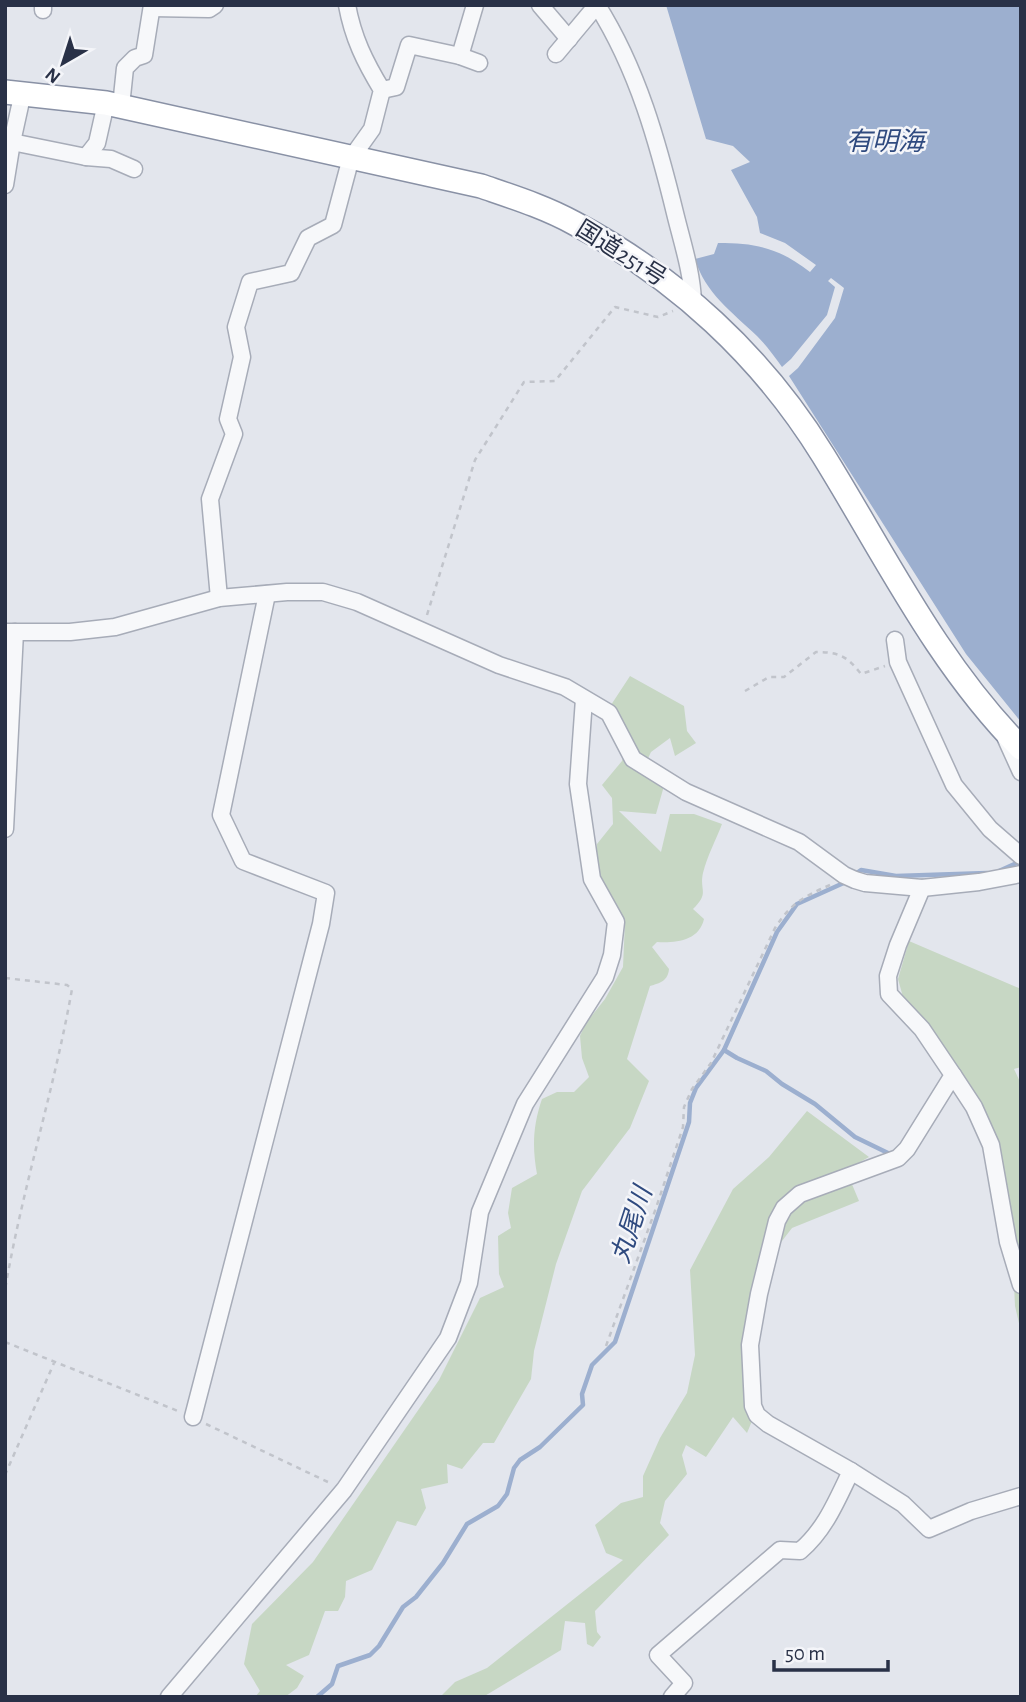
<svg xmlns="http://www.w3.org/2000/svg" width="1026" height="1702" font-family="'Alegreya Sans','Noto Sans JP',sans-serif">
<rect width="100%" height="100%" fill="#e3e6ed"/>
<g fill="#c7d7c4">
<path d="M630,676L684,706L687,731L696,743L675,756L670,738L651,752L641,773L664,786L656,814L619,811L661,852L670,814H694L722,824C716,840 707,856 703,873C699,891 710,892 693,909L704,919C699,941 676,943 657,942L652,947L669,969C668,981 660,983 650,986L627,1059L649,1081L630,1128L582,1191L556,1264L534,1351L531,1379L494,1443H483L462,1469L447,1464L448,1483L421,1489L426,1508L416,1526L397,1521L372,1570L346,1581L345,1597L338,1611H325L309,1655L286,1665L304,1676L297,1688L285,1697L271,1695L269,1697H255L260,1691L244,1664L252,1624L313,1562L439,1380L480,1298L504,1287L499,1274L498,1236L511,1228L508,1213L512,1188L537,1174C532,1147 533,1125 542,1099L557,1092H574L589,1077L582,1058L580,1036L586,1023L605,999L623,967L625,922L596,874L597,844L613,824L612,798L602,785L622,761L628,733L611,705Z"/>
<polygon points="909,941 1021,989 1021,1067 1014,1069 1021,1084 1021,1332 1015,1306 1012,1242 998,1143 903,997 898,979"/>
<polygon points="807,1111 869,1157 846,1170 859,1201 792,1228 762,1267 741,1344 744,1381 752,1421 747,1433 733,1417 706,1457 686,1445 682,1455 687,1474 665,1501 660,1523 669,1535 595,1611 597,1632 601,1637 593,1647 587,1644 585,1623 565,1621 561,1650 483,1697 440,1697 455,1682 487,1668 623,1560 606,1553 595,1525 621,1503 643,1497 643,1476 660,1438 687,1393 695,1355 690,1270 733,1189 769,1157"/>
</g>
<path fill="#9cafcf" d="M666,5H1021V722L966,654L789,376L798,368L835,318L844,288L831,278L828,281L835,287L827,315L791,359L782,367C774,356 766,345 757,336C732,312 705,293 695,259L714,254L718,243C757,243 779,248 810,272L816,265L785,243L760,233L757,217L731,170L750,162L733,146L706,139Z"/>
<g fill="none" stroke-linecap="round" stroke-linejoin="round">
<g stroke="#9cafcf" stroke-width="4.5">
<polyline points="999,871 1021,861"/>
<polyline points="854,875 861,870 896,876 987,873"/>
<polyline points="724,1050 737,1058 766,1071 782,1084 815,1104 855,1137 890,1154"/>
<polyline points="317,1697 332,1684 338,1666 370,1655 379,1646 403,1607 416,1597 443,1563 467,1524 498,1506 507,1494 514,1468 520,1460 540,1447 583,1405 582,1394 592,1365 615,1342 689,1122 690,1103 696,1088 724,1050 777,932 797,904 848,881"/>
</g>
<defs>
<g id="minor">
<polyline points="540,5 569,39"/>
<path d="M597,5C638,70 658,143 676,217C683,245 692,273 693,302"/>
<polyline points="152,8 209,9 215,5"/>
<polyline points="43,10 43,5"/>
<polyline points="556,54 597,5"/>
<polyline points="460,56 475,5"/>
<polyline points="382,90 396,87 409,45 460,56 479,63"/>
<polyline points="121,106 125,68 135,58 144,55 152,5"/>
<polyline points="12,142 86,157 111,159 134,169"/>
<polyline points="86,157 97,143 106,103"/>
<polyline points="5,185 12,142 23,92"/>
<path d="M219,598L210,499L234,434L228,419L242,357L236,327L250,282L291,273L308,238L333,225L349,165L352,157L372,129L382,90C365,62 353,38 347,5"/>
<polyline points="5,632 70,632 115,627 219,598 287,592 323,592 357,602 499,665 565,687 609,713 633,759 686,792 799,842 844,875 855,880 865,883 922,888 979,882 1021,874"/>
<polyline points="895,640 898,662 954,785 990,829 1021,856"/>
<polyline points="1006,739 1021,772"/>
<polyline points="5,829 15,632"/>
<polyline points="953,1075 974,1107 991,1145 1008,1242 1021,1285"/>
<polyline points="193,1417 321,924 326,893 243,861 221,815 267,594"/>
<polyline points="851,1471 903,1504 929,1529 971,1511 1021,1496"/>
<polyline points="169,1697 344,1490 448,1338 469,1283 480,1212 525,1104 605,977 612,955 616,922 592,879 578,784 584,699"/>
<path d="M672,1697L684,1683L658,1655L780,1550L800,1551C825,1530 837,1500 851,1471L768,1424L757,1415L753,1406L750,1345L759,1294L777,1221L784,1208L800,1194L898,1158L907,1149L953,1075L922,1029L889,994L888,976L898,945L922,888"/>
</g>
<path id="highway" d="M5,92L106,103L481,186C513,197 545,207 574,223C676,277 762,356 823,455C885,555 937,663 1021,748"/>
</defs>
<use href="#minor" stroke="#a7acb8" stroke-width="19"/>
<use href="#highway" stroke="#8991a5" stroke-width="26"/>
<g stroke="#c1c4cb" stroke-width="2.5" stroke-dasharray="5 5" stroke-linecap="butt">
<polyline points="427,615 475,460 524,382 555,381 615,307 658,317 673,311"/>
<path d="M745,691L769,677H784L816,652C839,652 847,656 861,674L885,666"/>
<path d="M5,978L67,985L72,989C54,1091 22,1189 5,1290"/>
<polyline points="5,1342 178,1411"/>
<path d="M606,1346L656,1208L683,1127L684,1107L692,1089L711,1063L775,928C791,903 803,897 830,885"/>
<polyline points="206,1424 330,1483"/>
<polyline points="5,1475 54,1363"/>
</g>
<use href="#minor" stroke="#f7f8fa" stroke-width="16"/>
<use href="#highway" stroke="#fff" stroke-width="23"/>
</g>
<g text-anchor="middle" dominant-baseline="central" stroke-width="5" stroke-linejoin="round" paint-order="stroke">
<g font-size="24" fill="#293147" stroke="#f4f5f9">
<text transform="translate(621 254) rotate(32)">国道251号</text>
</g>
<g font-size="26" font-style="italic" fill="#2f4a7f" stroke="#f4f5f9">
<text x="885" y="142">有明海</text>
<text transform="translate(632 1225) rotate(-72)">丸尾川</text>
</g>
</g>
<rect width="1026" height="1702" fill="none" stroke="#293147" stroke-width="14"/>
<g transform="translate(63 63) rotate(219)" stroke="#f4f5f9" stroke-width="5" paint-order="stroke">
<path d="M0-5L12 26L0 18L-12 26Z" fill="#293147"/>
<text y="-10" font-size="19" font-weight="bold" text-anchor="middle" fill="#293147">N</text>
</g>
<path d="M774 1660v10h114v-10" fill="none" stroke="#293147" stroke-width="3.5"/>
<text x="785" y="1660" font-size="21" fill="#293147" stroke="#f4f5f9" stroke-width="5" paint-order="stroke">50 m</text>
</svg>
